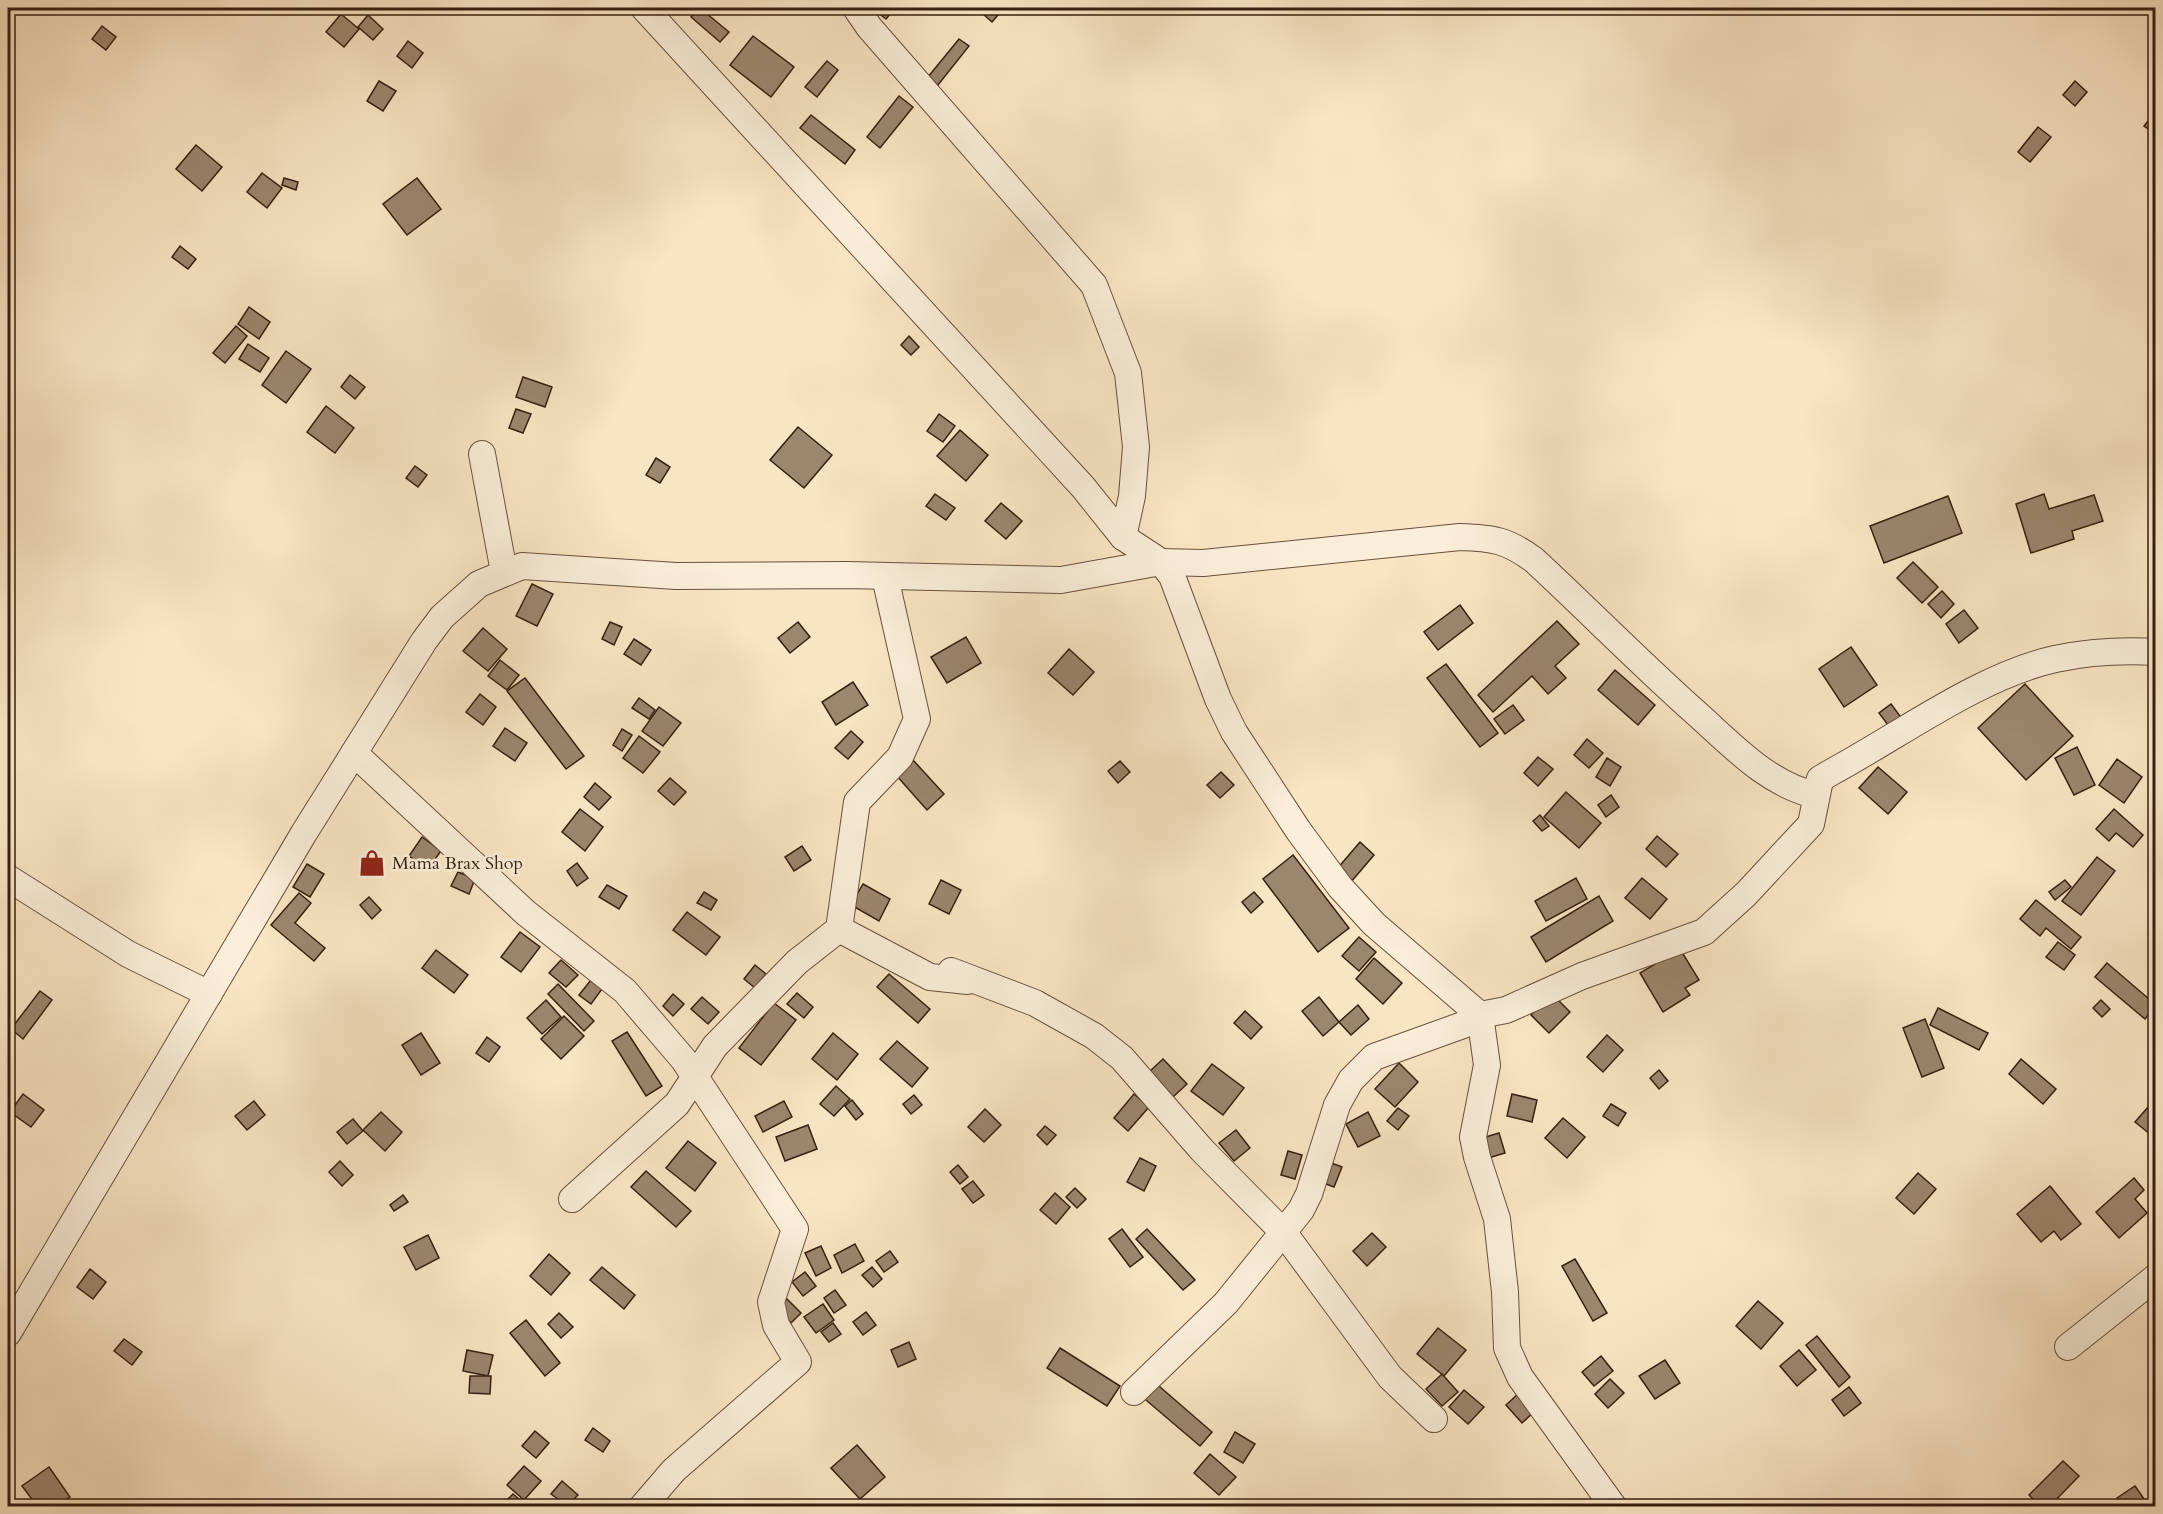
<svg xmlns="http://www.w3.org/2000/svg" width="2163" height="1514" font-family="Cardo,serif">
<rect width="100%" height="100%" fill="#f9e5c4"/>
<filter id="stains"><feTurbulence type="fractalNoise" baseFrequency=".00333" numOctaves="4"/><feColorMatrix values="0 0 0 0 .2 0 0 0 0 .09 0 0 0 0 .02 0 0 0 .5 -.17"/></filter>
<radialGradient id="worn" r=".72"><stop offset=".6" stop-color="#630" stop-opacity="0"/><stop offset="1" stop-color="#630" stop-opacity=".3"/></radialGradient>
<g fill="#9c866e" stroke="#371f10" stroke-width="1.5">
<polygon points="700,8 729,32 720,42 691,17"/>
<polygon points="872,8 895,8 886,19"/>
<polygon points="988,8 1004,8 992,22 983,14"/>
<polygon points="341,14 359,29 344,47 326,32"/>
<polygon points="368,15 383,29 373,40 358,27"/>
<polygon points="102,26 116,37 106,50 92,39"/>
<polygon points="753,36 794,67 771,97 730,65"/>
<polygon points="959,39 969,46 938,85 928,77"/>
<polygon points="408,41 423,53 412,68 397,56"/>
<polygon points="827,61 838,70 817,97 805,87"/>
<polygon points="379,81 396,91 383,111 367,101"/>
<polygon points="2075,81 2087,92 2075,106 2063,95"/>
<polygon points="899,96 913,107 880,148 867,137"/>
<polygon points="2156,111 2156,134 2144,126"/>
<polygon points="811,115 855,150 845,164 800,128"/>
<polygon points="2038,127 2051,137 2030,162 2018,152"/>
<polygon points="196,145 222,167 202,191 176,169"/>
<polygon points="262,173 282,188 267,208 247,192"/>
<polygon points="284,178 298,182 296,190 282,185"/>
<polygon points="417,178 441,209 407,235 383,204"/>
<polygon points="180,246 196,259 188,269 172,257"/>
<polygon points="249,307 270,322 259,339 238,324"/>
<polygon points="236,326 247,336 225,363 213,353"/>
<polygon points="909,336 919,347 911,355 901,345"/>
<polygon points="248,344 269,358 260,372 239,359"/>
<polygon points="286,351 311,369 286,403 262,385"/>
<polygon points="350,375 365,387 355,399 341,387"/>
<polygon points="523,377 552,387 545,407 516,397"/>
<polygon points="326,406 354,428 335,453 307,432"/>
<polygon points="516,409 531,414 523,433 509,428"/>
<polygon points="939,414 955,426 943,442 927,431"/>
<polygon points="798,427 832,455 804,488 770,460"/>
<polygon points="960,430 988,455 966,481 937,456"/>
<polygon points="656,458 670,467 660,483 646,475"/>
<polygon points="415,466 427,475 418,487 406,478"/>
<polygon points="935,494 955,508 946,520 926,506"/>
<polygon points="2044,494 2049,509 2094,495 2103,521 2072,531 2074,539 2031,553 2016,504"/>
<polygon points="1948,496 1962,533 1884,563 1870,526"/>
<polygon points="1001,503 1022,521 1006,539 985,521"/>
<polygon points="1913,562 1938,587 1922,603 1897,578"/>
<polygon points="532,584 553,594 537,626 516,616"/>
<polygon points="1942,591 1954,604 1941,618 1928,604"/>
<polygon points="1460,605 1473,623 1438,650 1424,632"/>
<polygon points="1964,610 1978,628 1959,643 1946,624"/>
<polygon points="1557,621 1579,644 1555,666 1566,678 1548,694 1532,676 1493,712 1478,695"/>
<polygon points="610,622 622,627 614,645 602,639"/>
<polygon points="798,622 810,637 790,653 778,638"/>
<polygon points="483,628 507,649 488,671 463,651"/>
<polygon points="966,637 981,663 947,683 931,657"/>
<polygon points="634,639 651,650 641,665 624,654"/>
<polygon points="1851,647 1877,685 1844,707 1819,669"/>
<polygon points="1069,649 1094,672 1073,695 1048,673"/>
<polygon points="500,660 519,675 507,690 488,676"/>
<polygon points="1446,664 1498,733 1480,747 1427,678"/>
<polygon points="1615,670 1655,705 1638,725 1598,690"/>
<polygon points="525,678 584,756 566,769 507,691"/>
<polygon points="853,682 868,705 836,725 822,702"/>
<polygon points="2025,684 2073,736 2026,780 1978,728"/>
<polygon points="480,694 496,707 483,725 466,712"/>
<polygon points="639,698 655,710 649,719 632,708"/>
<polygon points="1891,704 1903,720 1891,729 1879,713"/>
<polygon points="1513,705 1524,720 1505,734 1494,719"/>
<polygon points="659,707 681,723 663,746 642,731"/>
<polygon points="505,728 527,743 515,761 493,746"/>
<polygon points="622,729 632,735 622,751 613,745"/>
<polygon points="851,731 863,742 848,759 835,748"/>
<polygon points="639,736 660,752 643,773 623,758"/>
<polygon points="1587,739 1603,753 1589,768 1574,755"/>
<polygon points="2077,747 2095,785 2074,795 2055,758"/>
<polygon points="1538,757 1553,769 1538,786 1524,773"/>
<polygon points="1607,758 1621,767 1610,786 1596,777"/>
<polygon points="2117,759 2142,777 2124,803 2099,785"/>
<polygon points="913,760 944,794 927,810 896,775"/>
<polygon points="1120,761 1130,772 1118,783 1108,771"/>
<polygon points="1878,767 1907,792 1888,814 1859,788"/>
<polygon points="1221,772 1234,785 1220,798 1207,785"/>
<polygon points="670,778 686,792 674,805 658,791"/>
<polygon points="595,783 611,797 599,810 584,797"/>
<polygon points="1566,792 1601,823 1579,848 1544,817"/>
<polygon points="1611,795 1619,807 1606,817 1598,805"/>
<polygon points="580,809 603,827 585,851 562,832"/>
<polygon points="2114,809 2143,835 2133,847 2116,833 2109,841 2096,829"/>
<polygon points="1540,815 1549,826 1542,831 1533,821"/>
<polygon points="1657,836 1678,854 1666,867 1646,849"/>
<polygon points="422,837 441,851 428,869 409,856"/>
<polygon points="1360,842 1374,855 1351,882 1337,869"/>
<polygon points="802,846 811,860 794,871 785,857"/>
<polygon points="1293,855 1349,928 1318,952 1263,879"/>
<polygon points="2097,857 2115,871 2081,915 2062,901"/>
<polygon points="577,863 588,878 577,886 567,871"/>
<polygon points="307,864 324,874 310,897 293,887"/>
<polygon points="458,872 475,879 469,894 451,886"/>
<polygon points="1576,878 1587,899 1546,921 1535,901"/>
<polygon points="1642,878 1667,899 1650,919 1625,898"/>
<polygon points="941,880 961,890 949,914 929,904"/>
<polygon points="2065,880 2071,887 2055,900 2049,892"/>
<polygon points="863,884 890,899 879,921 851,905"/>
<polygon points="607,885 627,896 619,909 599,897"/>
<polygon points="704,892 717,900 711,910 697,903"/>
<polygon points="1254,892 1263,902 1251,913 1242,902"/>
<polygon points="299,893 311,903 295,923 325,948 314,961 271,925"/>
<polygon points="1599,896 1613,921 1546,962 1531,937"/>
<polygon points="369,897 381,910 372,919 360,905"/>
<polygon points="2036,900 2081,937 2071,949 2046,928 2040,936 2020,919"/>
<polygon points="687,912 720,937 706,955 673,930"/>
<polygon points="520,932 540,947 521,972 501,957"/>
<polygon points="1359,937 1376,952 1359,971 1342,956"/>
<polygon points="2058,942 2075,955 2064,970 2046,957"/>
<polygon points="1680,949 1699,980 1685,988 1690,995 1663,1012 1640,973"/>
<polygon points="436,950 468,975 454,993 422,968"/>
<polygon points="1374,958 1402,983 1383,1004 1356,979"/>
<polygon points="561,960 578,975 566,987 549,973"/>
<polygon points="2107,963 2156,1005 2145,1019 2095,977"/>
<polygon points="755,965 766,974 755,988 744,979"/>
<polygon points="889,974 930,1009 918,1023 877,987"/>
<polygon points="594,976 605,985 591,1004 579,995"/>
<polygon points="558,984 594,1021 584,1031 548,994"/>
<polygon points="40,991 52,1000 23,1039 11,1029"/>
<polygon points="797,993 813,1007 804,1018 787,1004"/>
<polygon points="673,994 684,1004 673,1016 663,1006"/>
<polygon points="1552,994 1570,1012 1549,1033 1531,1015"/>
<polygon points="702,997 719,1012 708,1024 691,1009"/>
<polygon points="1319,997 1339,1022 1323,1036 1302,1011"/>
<polygon points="546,1000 561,1017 542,1034 527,1018"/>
<polygon points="2101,1000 2110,1009 2102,1017 2093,1008"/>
<polygon points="774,1003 796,1020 761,1065 739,1048"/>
<polygon points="1358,1005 1369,1019 1351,1035 1339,1022"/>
<polygon points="1938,1008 1988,1033 1979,1050 1930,1025"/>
<polygon points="1245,1011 1262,1027 1251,1039 1234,1023"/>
<polygon points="564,1016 584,1036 561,1059 541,1039"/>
<polygon points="1925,1019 1944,1068 1922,1077 1903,1028"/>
<polygon points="627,1032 662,1086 646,1096 612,1041"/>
<polygon points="421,1033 440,1063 421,1075 402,1045"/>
<polygon points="833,1033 858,1054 837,1080 812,1059"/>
<polygon points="1607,1035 1623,1050 1603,1072 1587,1057"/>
<polygon points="487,1037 500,1047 489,1062 476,1053"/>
<polygon points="897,1041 928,1068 912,1087 880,1059"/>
<polygon points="1163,1059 1187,1084 1173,1097 1149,1072"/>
<polygon points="2021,1059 2056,1089 2043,1104 2009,1074"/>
<polygon points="1399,1063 1418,1082 1395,1107 1375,1089"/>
<polygon points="1212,1064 1244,1088 1223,1115 1191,1091"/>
<polygon points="1659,1070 1668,1081 1659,1089 1650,1078"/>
<polygon points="836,1086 850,1099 834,1116 820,1104"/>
<polygon points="23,1094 44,1110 31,1127 10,1112"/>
<polygon points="1134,1094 1149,1107 1128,1131 1114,1118"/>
<polygon points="1512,1094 1537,1100 1532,1122 1507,1116"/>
<polygon points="914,1095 922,1105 911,1114 903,1104"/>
<polygon points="2156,1098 2156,1139 2135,1122"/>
<polygon points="852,1100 863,1114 856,1120 845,1106"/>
<polygon points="254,1101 265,1115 247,1130 235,1116"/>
<polygon points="784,1101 792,1117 763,1132 755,1116"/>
<polygon points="1611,1104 1626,1113 1618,1126 1603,1116"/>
<polygon points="1398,1108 1409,1116 1398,1130 1387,1121"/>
<polygon points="985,1109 1001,1125 984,1142 968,1127"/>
<polygon points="381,1112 402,1132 385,1151 363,1130"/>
<polygon points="1368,1112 1380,1136 1358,1147 1346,1124"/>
<polygon points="1563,1118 1585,1137 1567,1158 1545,1138"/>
<polygon points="353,1119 363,1131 347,1144 337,1132"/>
<polygon points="808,1125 817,1149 785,1161 776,1137"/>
<polygon points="1045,1126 1056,1135 1047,1145 1037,1135"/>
<polygon points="1236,1130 1250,1148 1234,1161 1219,1143"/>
<polygon points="1499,1133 1505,1153 1485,1159 1479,1139"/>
<polygon points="688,1141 716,1163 695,1191 666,1168"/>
<polygon points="1288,1151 1302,1155 1295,1179 1281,1175"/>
<polygon points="1140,1158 1156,1166 1144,1191 1127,1182"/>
<polygon points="340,1161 353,1175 342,1186 329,1172"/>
<polygon points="1326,1161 1342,1167 1334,1187 1318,1181"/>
<polygon points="958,1165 968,1177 960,1184 950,1172"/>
<polygon points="646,1171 691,1211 676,1227 631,1187"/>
<polygon points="1918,1173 1936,1189 1914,1214 1896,1198"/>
<polygon points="2134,1178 2144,1190 2135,1199 2147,1213 2119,1238 2096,1212"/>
<polygon points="973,1181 984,1195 973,1203 962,1189"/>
<polygon points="2050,1186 2081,1224 2061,1240 2054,1231 2041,1242 2017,1214"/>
<polygon points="1075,1188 1086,1199 1077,1208 1066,1197"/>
<polygon points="1055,1193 1070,1207 1056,1224 1040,1210"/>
<polygon points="403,1195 408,1202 394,1211 390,1205"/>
<polygon points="1122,1229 1143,1257 1130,1267 1109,1239"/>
<polygon points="1147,1229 1195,1280 1183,1290 1136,1239"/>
<polygon points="1372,1233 1386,1247 1367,1266 1353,1251"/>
<polygon points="428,1235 439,1258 416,1270 404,1247"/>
<polygon points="855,1244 864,1261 842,1273 834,1255"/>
<polygon points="821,1246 831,1268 816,1276 805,1253"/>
<polygon points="890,1251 898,1262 884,1272 876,1261"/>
<polygon points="549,1254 570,1273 551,1295 530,1276"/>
<polygon points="1575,1259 1607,1313 1593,1321 1562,1266"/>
<polygon points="602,1267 635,1295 624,1309 590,1280"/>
<polygon points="872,1267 882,1279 873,1287 862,1275"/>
<polygon points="90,1269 106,1282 93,1299 77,1287"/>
<polygon points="805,1272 816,1286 803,1296 792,1282"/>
<polygon points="835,1290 846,1305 834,1313 824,1298"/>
<polygon points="787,1299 801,1313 791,1323 777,1309"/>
<polygon points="1758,1301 1783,1323 1761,1349 1736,1326"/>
<polygon points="823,1304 834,1320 816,1333 804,1317"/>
<polygon points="866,1312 876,1325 863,1335 853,1322"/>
<polygon points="559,1313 573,1327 561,1338 548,1324"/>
<polygon points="526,1320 560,1363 545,1376 510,1333"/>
<polygon points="833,1323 841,1334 829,1342 821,1332"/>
<polygon points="1438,1328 1466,1350 1444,1376 1417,1354"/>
<polygon points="1817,1336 1850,1377 1839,1387 1806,1345"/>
<polygon points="124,1339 142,1352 132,1365 114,1351"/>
<polygon points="909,1342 916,1359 898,1367 891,1350"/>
<polygon points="1060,1348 1120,1386 1107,1406 1047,1368"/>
<polygon points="467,1350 493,1355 488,1376 463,1371"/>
<polygon points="1799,1350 1816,1370 1797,1386 1780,1366"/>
<polygon points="1601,1356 1613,1371 1594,1386 1582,1372"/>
<polygon points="1665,1360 1680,1383 1655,1399 1639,1376"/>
<polygon points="1442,1374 1458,1392 1442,1406 1426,1389"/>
<polygon points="470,1376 491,1376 490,1394 469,1393"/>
<polygon points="1610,1379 1624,1393 1608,1408 1595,1394"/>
<polygon points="1152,1380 1212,1432 1200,1446 1140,1395"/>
<polygon points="1849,1387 1861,1403 1844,1416 1832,1400"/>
<polygon points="1464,1390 1484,1407 1468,1424 1449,1407"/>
<polygon points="1520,1392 1536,1410 1522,1423 1506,1405"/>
<polygon points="593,1428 610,1441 603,1452 585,1440"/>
<polygon points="535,1431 549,1443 536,1458 522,1446"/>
<polygon points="1235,1432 1255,1444 1243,1463 1224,1452"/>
<polygon points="857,1445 885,1477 860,1499 831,1468"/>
<polygon points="1210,1454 1236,1477 1219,1495 1194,1473"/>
<polygon points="2063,1461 2079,1476 2050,1506 2040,1506 2029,1495"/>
<polygon points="524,1466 541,1481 524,1500 507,1485"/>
<polygon points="49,1467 70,1497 57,1506 37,1506 22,1486"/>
<polygon points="562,1481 578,1495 567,1506 551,1494"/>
<polygon points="2135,1486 2149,1506 2122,1506 2117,1498"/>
<polygon points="513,1494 527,1506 501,1506"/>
</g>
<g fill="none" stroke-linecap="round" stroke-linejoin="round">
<defs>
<g id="minor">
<polyline points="644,8 1083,487 1123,537 1161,562 1172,576 1218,699 1234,732 1298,830 1340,887 1374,924 1480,1015 1487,1065 1473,1137 1477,1157 1497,1219 1505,1292 1507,1348 1520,1377 1613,1506"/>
<polyline points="856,8 869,27 1094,285 1128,373 1136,447 1132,496 1123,537"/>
<polyline points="482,454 504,572"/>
<polyline points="354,753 526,913 625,991 684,1060 795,1229 771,1302 776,1325 798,1362 674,1470 643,1506"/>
<polyline points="8,878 128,954 209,994"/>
<polyline points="839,929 930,977 968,981"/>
<polyline points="951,971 1035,1003 1094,1036 1122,1058 1202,1150 1284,1233 1390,1377 1434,1419"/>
<polyline points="572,1199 677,1104 715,1046 797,962 839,929 857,802 900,757 917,719 885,577"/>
<path d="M8,1333L304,833L424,641L442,617L479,584L522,566L676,576L847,575L1061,580L1161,562L1203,563L1460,537C1493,538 1507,540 1534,560C1588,610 1640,663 1695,712C1731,744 1767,784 1815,795L1820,779L1830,773C1899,736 1979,676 2055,659C2088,652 2122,650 2156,652"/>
<polyline points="2068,1347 2156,1277"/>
<polyline points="1134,1392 1226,1303 1301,1210 1309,1194 1337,1105 1351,1080 1374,1057 1463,1025 1480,1015 1506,1010 1582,976 1704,932 1746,894 1811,824 1820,780"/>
</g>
</defs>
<use href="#minor" stroke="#68503d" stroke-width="28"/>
<use href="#minor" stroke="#fbeed9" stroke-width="26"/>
</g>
<defs>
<symbol id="shop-bare" viewBox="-9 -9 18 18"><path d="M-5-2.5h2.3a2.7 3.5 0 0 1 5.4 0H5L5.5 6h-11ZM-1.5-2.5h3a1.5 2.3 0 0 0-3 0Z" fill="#8f2418" stroke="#fbeed9" stroke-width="2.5" paint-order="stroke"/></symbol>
</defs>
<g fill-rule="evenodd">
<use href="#shop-bare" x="353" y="844" width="38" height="38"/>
</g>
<g text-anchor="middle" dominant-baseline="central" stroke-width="5" stroke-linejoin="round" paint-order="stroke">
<g font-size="18" fill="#371f10" stroke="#fbeed9" text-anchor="start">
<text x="392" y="863">Mama Brax Shop</text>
</g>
</g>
<rect width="2163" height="1514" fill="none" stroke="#f9e5c4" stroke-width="30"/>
<rect x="9" y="9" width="2145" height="1496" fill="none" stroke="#371f10" stroke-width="3"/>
<rect x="15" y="15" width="2133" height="1484" fill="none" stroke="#371f10" stroke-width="1.5"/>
<rect width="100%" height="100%" filter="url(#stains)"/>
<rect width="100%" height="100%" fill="url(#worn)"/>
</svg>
